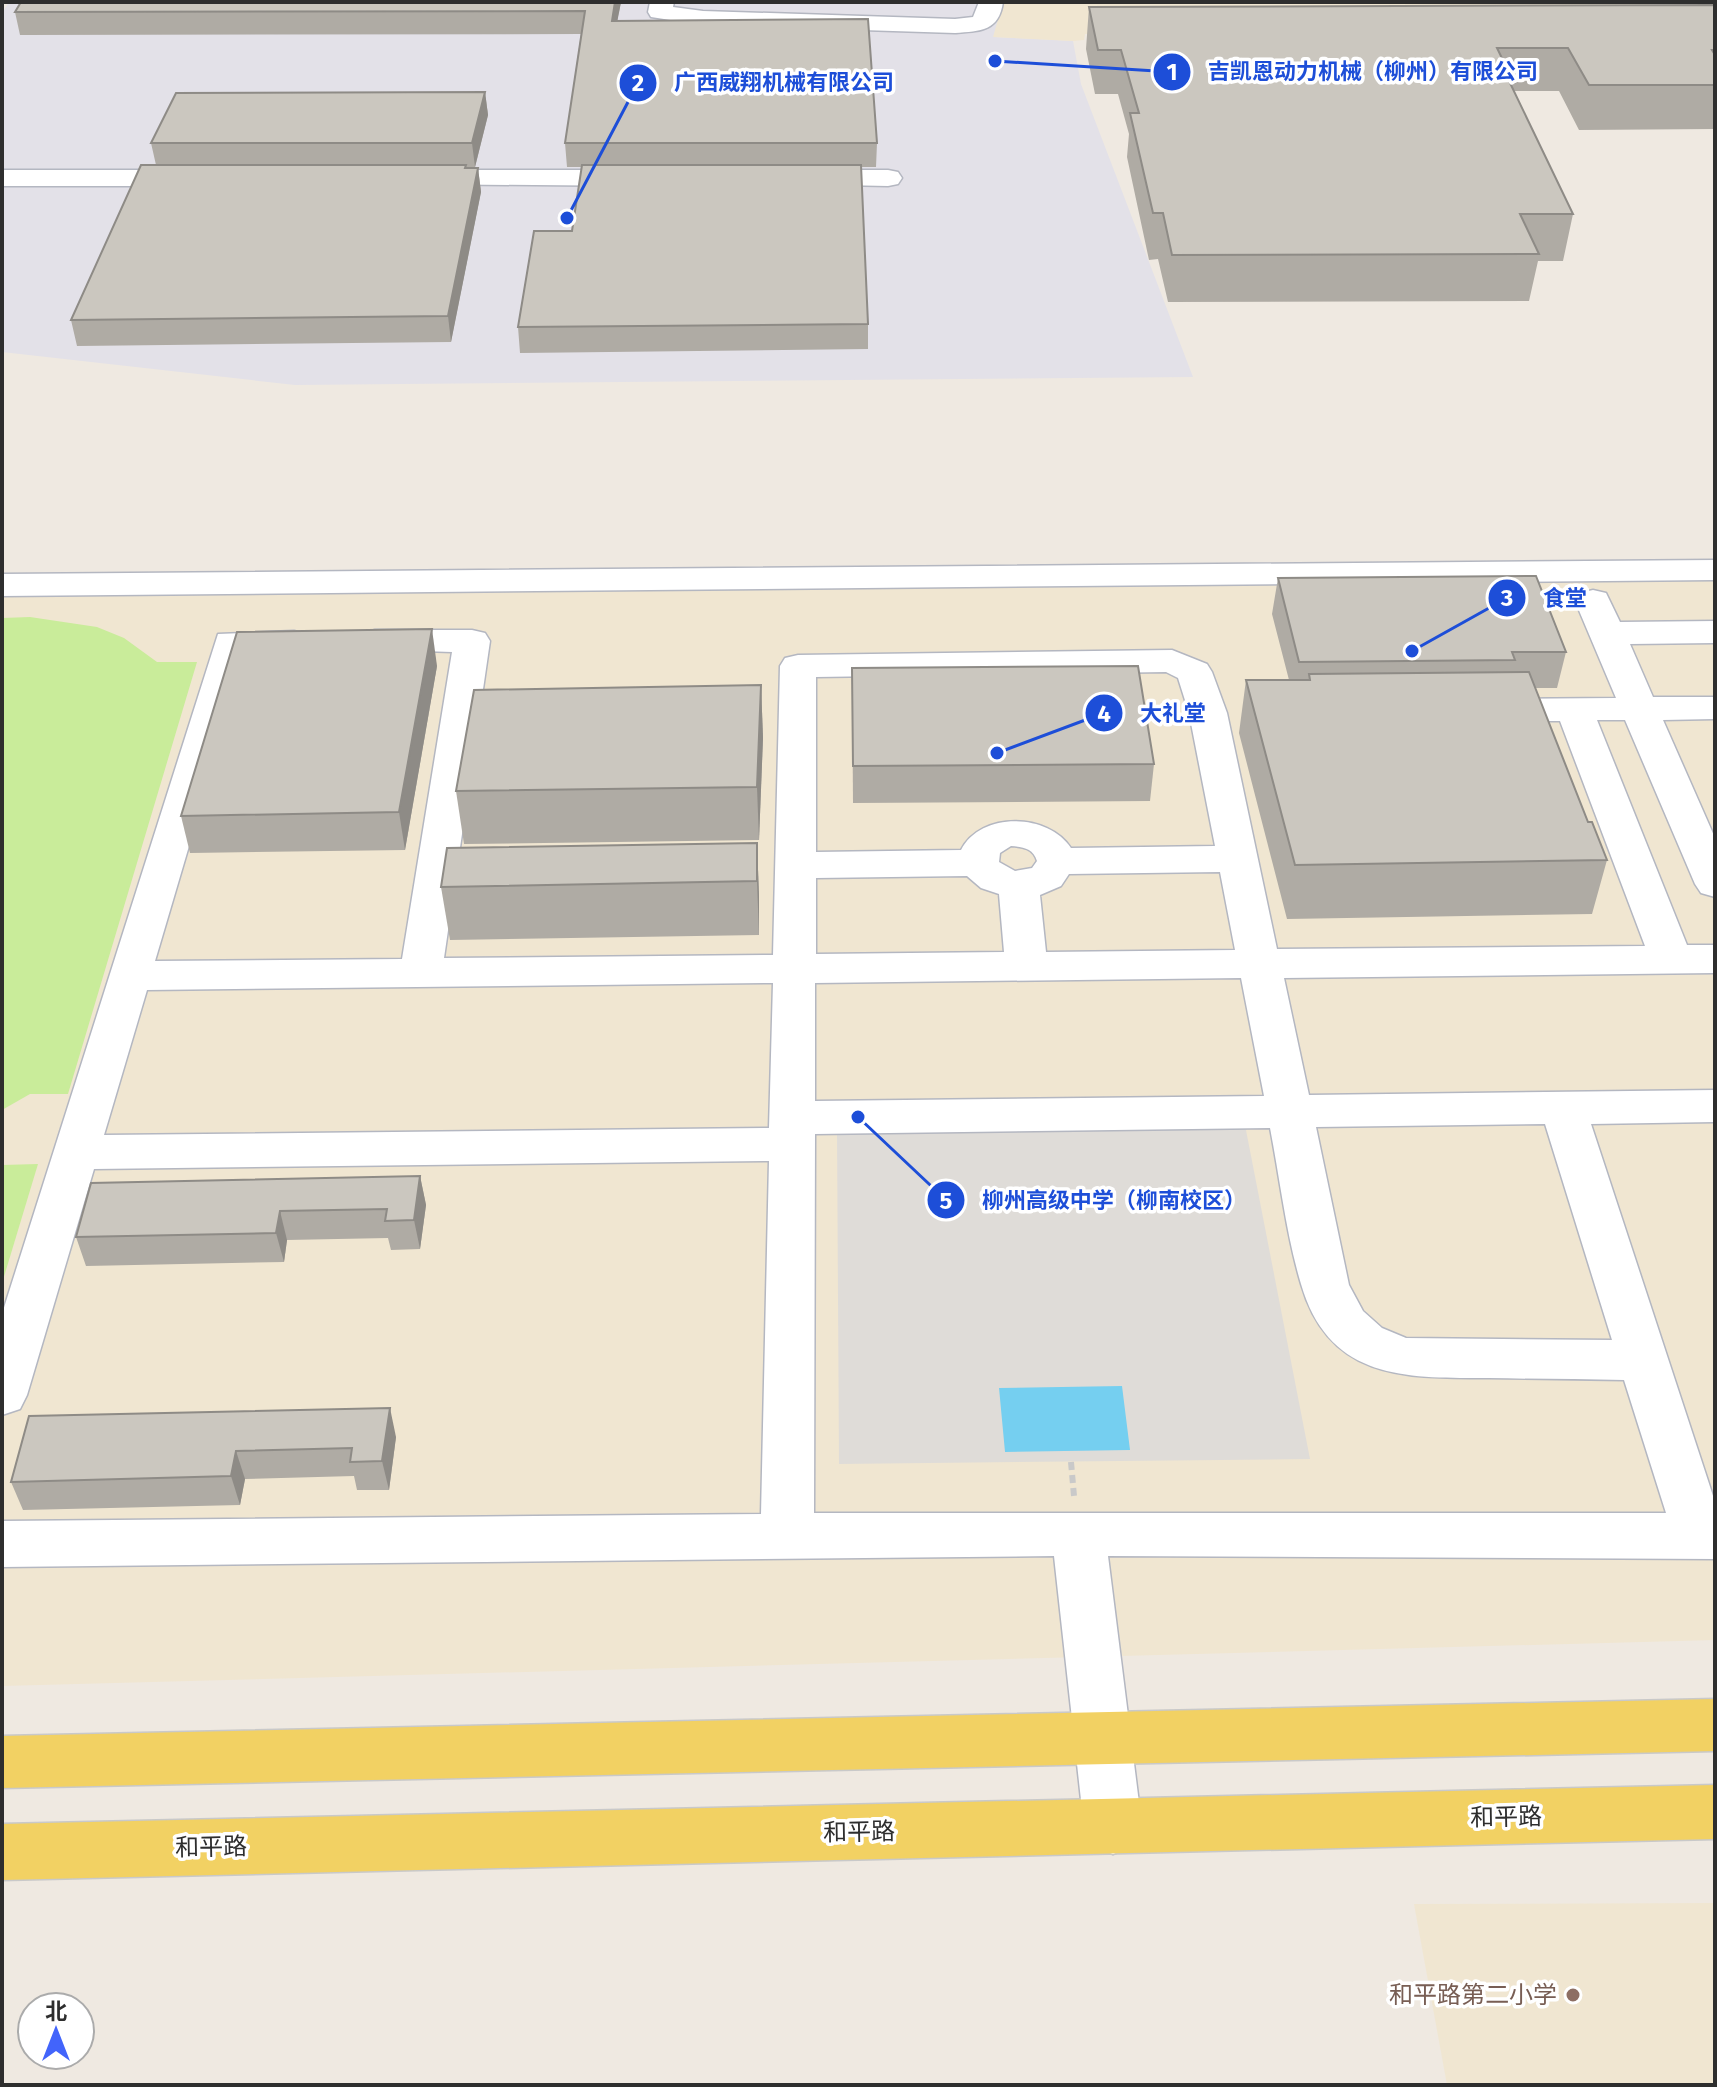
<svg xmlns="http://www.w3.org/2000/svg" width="1717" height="2087" font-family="'Fira Sans','Noto Sans SC',sans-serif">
<rect width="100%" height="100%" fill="#efe9e1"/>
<polygon fill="#e3e1e8" points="9,2 1003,2 994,37 1073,41 1081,84 1193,377 295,385 2,352 2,13"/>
<g fill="#f0e6d1">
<polygon points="1003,2 1647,2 1661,24 1648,35 1085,34 1084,40 1073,41 993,37"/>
<polygon points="1715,576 1715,1640 2,1686 2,594"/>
<polygon points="1715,1903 1715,2085 1447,2085 1414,1904"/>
</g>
<g fill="#c9ec9a">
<polygon points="30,617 97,627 124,638 157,662 197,662 68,1094 30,1094 2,1110 2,618"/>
<polygon points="38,1164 3,1280 2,1280 2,1165"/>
</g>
<polygon fill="#dfdcd8" points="1245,1125 1310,1459 839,1464 837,1133"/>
<polygon fill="#75cff0" points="1122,1386 1130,1450 1005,1452 999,1388"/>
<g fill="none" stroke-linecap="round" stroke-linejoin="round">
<defs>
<g id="minor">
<path d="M650,2H674L673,7L703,11L955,19L973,17L979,2H1003C999,31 981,31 955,33L703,25L651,17L648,12Z"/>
<polygon points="2,170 193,170 203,172 207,178 203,184 193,186 2,186"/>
<polygon points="418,170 641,170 651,172 655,178 651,184 641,186 408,184 404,178 408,172"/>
<polygon points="802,170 888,170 898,172 902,178 898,184 888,186 792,184 788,178 792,172"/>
<polygon points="1715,560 1715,580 2,596 2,574"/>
<path d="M1593,590L1606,593L1620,622L1715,621V643L1630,644L1653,697H1715V719L1663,720L1715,838V897L1701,893L1695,884L1625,720H1597L1687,945H1715V973L1284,978L1309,1095L1715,1090V1122L1591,1124L1715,1502V1559L1108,1556L1142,1827L1134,1846L1113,1854L1092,1846L1084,1827L1054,1556L2,1567V1521L761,1514L769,1161L94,1169L27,1395L20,1409L2,1415V1314L218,634L294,631L307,634L312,642L307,650L246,653L155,961L402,959L452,652L362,649L357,641L362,633L375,630H472L485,633L490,641L444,958L773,955L780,666L785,658L798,655L1172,650L1207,664L1212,672L1227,713L1277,949L1645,946L1560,721H1486L1473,718L1467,710L1473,702L1486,699L1616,698L1575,601L1580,593ZM1166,672L1178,678L1189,713L1215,846L1071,848C1048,813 981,811 961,850L816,852V677ZM1011,846C1023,847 1033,848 1037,861L1032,868L1015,871L999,862L1000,853ZM1220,872L1235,950L1046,952L1040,895L1061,886L1069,874ZM967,876L981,888L999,894L1004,952L816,954V878ZM1241,978L1264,1096L815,1101V983ZM773,983L769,1128L104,1135L147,990ZM1545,1124L1612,1340L1406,1338L1382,1328L1363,1311L1349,1285L1316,1127ZM1270,1128C1280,1179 1286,1234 1301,1284C1329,1381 1407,1378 1489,1378C1534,1379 1579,1379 1624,1380L1666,1513H814L815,1134Z"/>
</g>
<g id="major">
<polygon points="1715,1699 1715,1751 2,1788 2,1736"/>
<polygon points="1715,1785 1715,1839 2,1880 2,1824"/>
</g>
</defs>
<use href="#minor" stroke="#b4b7c1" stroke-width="3"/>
<use href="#major" stroke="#c9c9c9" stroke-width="3"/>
<polyline stroke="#c9c9c9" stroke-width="6" stroke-dasharray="8 5" stroke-linecap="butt" points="1071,1462 1074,1496"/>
<use href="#minor" fill="#fff" fill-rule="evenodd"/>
<use href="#major" fill="#f2d163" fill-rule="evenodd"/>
</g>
<g fill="#afaba4">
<polygon points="21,2 621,2 617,21 877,143 876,167 861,167 868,324 868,349 520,353 518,327 572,231 582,167 567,167 565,143 581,34 20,35 15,12"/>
<polygon points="1696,2 1715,2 1715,129 1579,130 1559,91 1514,91 1573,214 1563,261 1538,261 1529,301 1168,302 1158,259 1149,260 1127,157 1129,134 1118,94 1095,94 1086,49 1089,7 1698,5"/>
<polygon points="485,92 488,115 475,167 467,167 467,168 478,168 481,192 451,342 77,346 71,320 156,165 151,143"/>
<polygon points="1278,578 1566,652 1557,688 1535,688 1588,822 1607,860 1592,914 1287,919 1239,733 1246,680 1289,680 1272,614"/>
<polygon points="437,666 405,850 190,853 181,816"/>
<polygon points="852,668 1154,764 1150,801 853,803"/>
<polygon points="761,685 763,738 759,840 464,844 456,791"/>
<polygon points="757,843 759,896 759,935 450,940 441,887"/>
<polygon points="420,1176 426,1205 420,1249 391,1250 388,1238 287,1240 284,1262 86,1266 76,1237"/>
<polygon points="29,1416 396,1437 389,1490 357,1490 354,1476 245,1479 240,1505 23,1510 11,1482"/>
</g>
<g fill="#8e8b86">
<polygon points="615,2 621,2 613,44 612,21"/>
<polygon points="485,92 488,115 475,167 472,143"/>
<polygon points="478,168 481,192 451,342 448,316"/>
<polygon points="432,629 437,666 405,850 399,812"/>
<polygon points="761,685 763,738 759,840 757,787"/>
<polygon points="757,843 759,896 759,935 757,881"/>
<polygon points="420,1176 426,1205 420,1249 414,1220"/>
<polygon points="280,1211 287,1240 284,1262 276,1233"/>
<polygon points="390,1408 396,1437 389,1490 382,1461"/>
<polygon points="236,1451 245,1479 240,1505 231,1476"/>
</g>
<g fill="#cbc7bf" stroke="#8e8b86" stroke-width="2">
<polygon points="21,2 615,2 612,21 868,19 877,143 565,143 585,11 15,12"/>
<polygon points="1715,5 1715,50 1712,50 1715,55 1715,85 1589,85 1568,48 1497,48 1514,83 1510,83 1573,214 1520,214 1539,254 1172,255 1163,213 1153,213 1130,113 1139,113 1121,50 1098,50 1089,7"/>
<polygon points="485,92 472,143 151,143 176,93"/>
<polygon points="141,165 466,165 465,168 478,168 448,316 71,320"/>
<polygon points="582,165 861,165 868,324 518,327 534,231 572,231"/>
<polygon points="1536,576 1566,652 1512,652 1515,660 1299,662 1278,578"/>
<polygon points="432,629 399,812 181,816 237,632"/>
<polygon points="1138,666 1154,764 853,766 852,668"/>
<polygon points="1529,672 1588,822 1592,822 1607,860 1295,865 1246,680 1310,680 1309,674"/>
<polygon points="761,685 757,787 456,791 474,690"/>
<polygon points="757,843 757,881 441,887 447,848"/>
<polygon points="420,1176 414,1220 385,1221 387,1209 280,1211 276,1233 76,1237 91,1183"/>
<polygon points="390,1408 382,1461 350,1462 352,1448 236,1451 231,1476 11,1482 29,1416"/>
</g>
<circle fill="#8d6e63" stroke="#fff" stroke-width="3" cx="1573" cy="1995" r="8"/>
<g text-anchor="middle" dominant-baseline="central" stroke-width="7" stroke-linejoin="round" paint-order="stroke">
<g font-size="24" fill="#2e2e2e" stroke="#fff">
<text transform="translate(1506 1817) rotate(-1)">和平路</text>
<text transform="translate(859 1832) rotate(-1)">和平路</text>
<text transform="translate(211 1847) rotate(-1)">和平路</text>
</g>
<g font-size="24" fill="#785e54" stroke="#fff" text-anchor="end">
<text x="1557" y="1995">和平路第二小学</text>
</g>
</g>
<path fill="none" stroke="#1d4ed8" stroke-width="3" d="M995 61L1172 72M567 218L638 83M1412 651L1507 598M997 753L1104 713M858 1117L946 1200"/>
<g fill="#1d4ed8" stroke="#fff" stroke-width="3">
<circle cx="995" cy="61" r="8"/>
<circle cx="567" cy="218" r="8"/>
<circle cx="1412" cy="651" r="8"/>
<circle cx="997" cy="753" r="8"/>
<circle cx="858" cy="1117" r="8"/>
<circle cx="1172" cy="72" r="20"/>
<circle cx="638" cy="83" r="20"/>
<circle cx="1507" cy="598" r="20"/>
<circle cx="1104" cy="713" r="20"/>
<circle cx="946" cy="1200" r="20"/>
</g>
<g font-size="24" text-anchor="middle" font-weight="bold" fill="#fff">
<text x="1172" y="80">1</text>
<text x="638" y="91">2</text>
<text x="1507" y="606">3</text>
<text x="1104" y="722">4</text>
<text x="946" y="1209">5</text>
</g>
<g font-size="22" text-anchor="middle" font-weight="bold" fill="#1d4ed8" stroke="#fff" stroke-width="7" stroke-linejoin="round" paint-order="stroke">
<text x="1373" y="79">吉凯恩动力机械（柳州）有限公司</text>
<text x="784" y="90">广西威翔机械有限公司</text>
<text x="1565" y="606">食堂</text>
<text x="1173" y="721">大礼堂</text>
<text x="1114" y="1208">柳州高级中学（柳南校区）</text>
</g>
<rect width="1717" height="2087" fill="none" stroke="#2e2e2e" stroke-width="8"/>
<g transform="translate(56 2031)"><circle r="38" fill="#ffffff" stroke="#ababab" stroke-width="2"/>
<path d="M0-6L14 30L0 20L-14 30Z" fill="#4264fb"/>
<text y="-12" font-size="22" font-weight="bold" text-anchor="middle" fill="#2e2e2e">北</text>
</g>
</svg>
